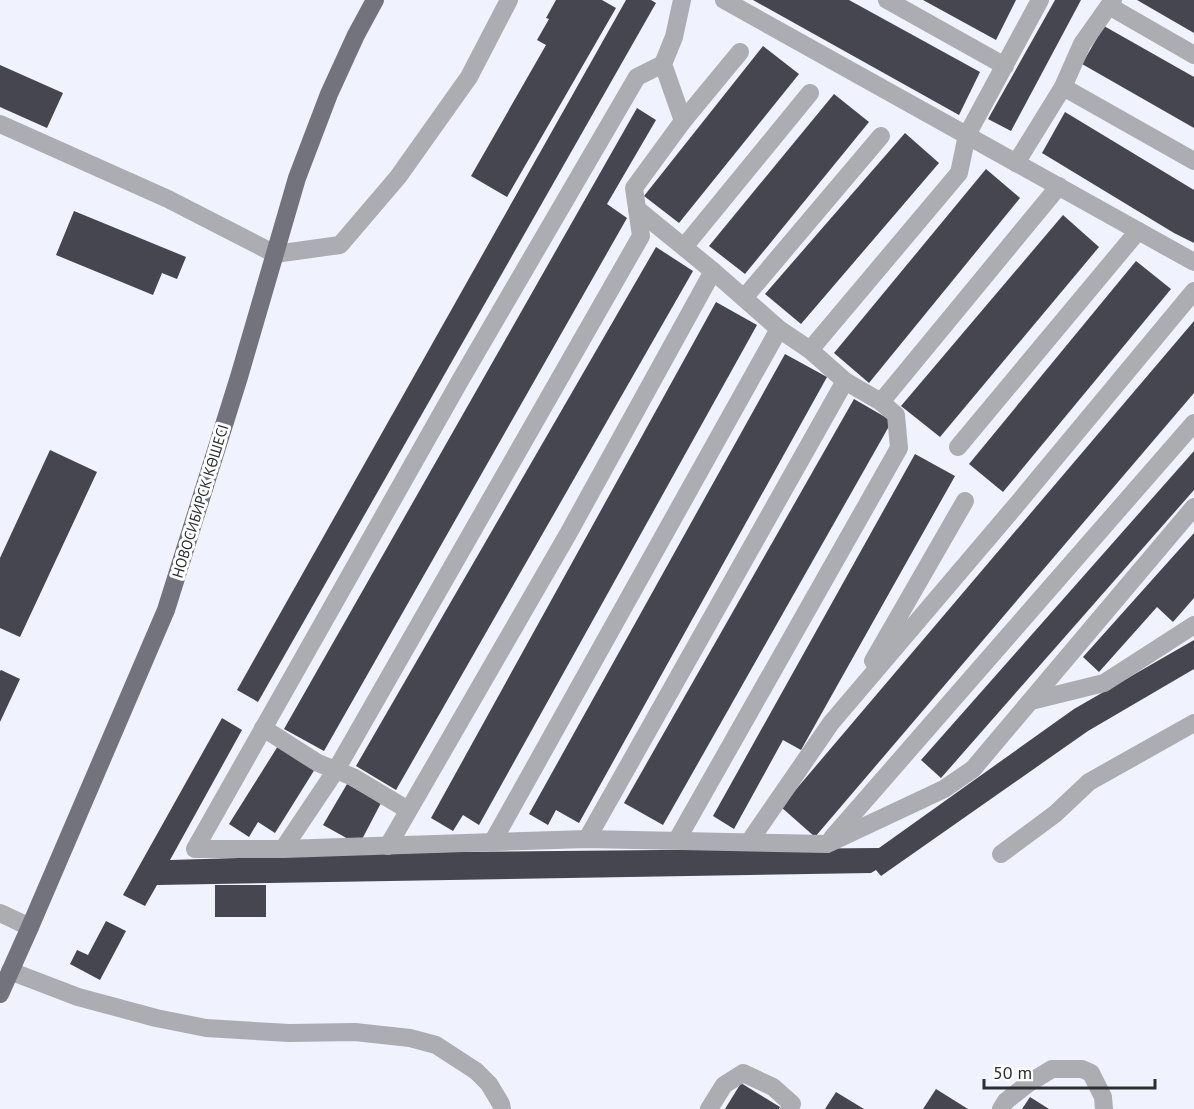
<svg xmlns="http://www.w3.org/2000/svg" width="1194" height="1109" font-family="'PT Sans',sans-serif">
<rect width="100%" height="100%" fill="#f0f2fd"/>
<g fill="#45464f">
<polygon points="556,0 602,0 616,8 507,197 471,176 546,45 537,40 549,19 546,18"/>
<polygon points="626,0 651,0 656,3 258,702 237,690"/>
<polygon points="753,0 849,0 980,72 959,115"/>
<polygon points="923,0 1016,0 996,40"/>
<polygon points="1055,0 1081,0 1011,131 988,119"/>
<polygon points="1137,0 1194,0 1194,33"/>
<polygon points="1104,26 1194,77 1194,128 1082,64"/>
<polygon points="763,46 799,74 679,223 644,196"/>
<polygon points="0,65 63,93 47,128 0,107"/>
<polygon points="834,94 869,122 745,274 709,246"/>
<polygon points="637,108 656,120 607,204 627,218 324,751 284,729"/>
<polygon points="1065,112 1194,190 1194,243 1174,233 1042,153"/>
<polygon points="905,133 939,163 801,324 765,294"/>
<polygon points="986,169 1020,198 869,383 834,353"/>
<polygon points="74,211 186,257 177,279 162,273 153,295 56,255"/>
<polygon points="1063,215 1099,247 940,437 901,406"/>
<polygon points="656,247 693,271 396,790 356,766"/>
<polygon points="1136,261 1171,289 1003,492 969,464"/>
<polygon points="716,302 757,325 479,825 463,815 453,831 431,818"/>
<polygon points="1194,321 1194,393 815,837 781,807"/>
<polygon points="785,354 827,377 579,823 556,810 548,825 529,814"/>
<polygon points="854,399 892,421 663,825 624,803"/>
<polygon points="50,450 97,472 20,637 0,628 0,558"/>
<polygon points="1194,451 1194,490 941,778 921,760"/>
<polygon points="915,454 955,476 801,750 783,740 734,829 713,816"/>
<polygon points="1194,533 1194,598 1173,622 1157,607 1099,672 1083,657"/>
<polygon points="1194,640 1194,669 1088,731 881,876 876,870 871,873 157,885 145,906 123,895 222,718 242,730 170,860 447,852 879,848 1074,709"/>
<polygon points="1,670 20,679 0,722 0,671"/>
<polygon points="278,746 315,769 275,833 258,822 249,837 229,824"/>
<polygon points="347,784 381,803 359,845 323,825"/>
<rect x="215" y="885" width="51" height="32"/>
<polygon points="106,921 126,931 100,980 70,964 77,950 88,955"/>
<polygon points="741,1083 780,1107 779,1109 725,1109"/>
<polygon points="936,1089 968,1109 923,1109"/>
<polygon points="836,1092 864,1109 825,1109"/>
<polygon points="1030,1097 1049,1109 1022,1109"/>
</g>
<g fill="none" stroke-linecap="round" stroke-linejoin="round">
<g stroke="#acadb2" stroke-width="18">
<polyline points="682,0 674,37 663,64 683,121"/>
<polyline points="724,0 1194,262"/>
<polyline points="887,0 1005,66"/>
<polyline points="1109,6 1194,55"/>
<polyline points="663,64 637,77 461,379 195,849 283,849 587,839 827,844 944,789 973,769 1194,507"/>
<polyline points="1063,87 1194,161"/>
<polyline points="0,124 168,199 275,254 340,245 398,177 469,77 509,0"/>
<polyline points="1016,163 1063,87 1082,44 1113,0"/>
<polyline points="637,209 713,271 779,329 810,350 845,381 881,402 896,415 899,448 677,840"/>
<polyline points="684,247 810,93"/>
<polyline points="744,298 881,136"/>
<polyline points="810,350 959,173 967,135 1040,0"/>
<polyline points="881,402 1059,186"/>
<polyline points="958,447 1138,231"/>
<polyline points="873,661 965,501"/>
<polyline points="1031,701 1104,683 1194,625"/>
<polyline points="263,728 318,763 353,777 408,810"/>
<polyline points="832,838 1194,423"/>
<polyline points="587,839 845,381"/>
<polyline points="749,842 831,723 1018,503 1194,291"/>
<polyline points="492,843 779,329"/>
<polyline points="388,846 568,534 713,271"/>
<polyline points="283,849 336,770 641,236 634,188 683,121 740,52"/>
<polyline points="1001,854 1055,814 1089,782 1194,723"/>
<polyline points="0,913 30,927"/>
<polyline points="10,971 78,997 156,1018 206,1028 289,1033 355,1032 410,1038 436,1045 476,1071 489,1084 501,1104 502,1109"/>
<polyline points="709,1109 724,1085 743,1073 773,1087 792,1104 789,1109"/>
<polyline points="1001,1109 1006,1101 1029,1083 1052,1069 1082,1069 1091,1073 1103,1097 1104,1109"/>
</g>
<polyline stroke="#72737c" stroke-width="18" points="0,994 30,927 166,610 239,377 297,178 329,94 356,35 375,0"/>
</g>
<g text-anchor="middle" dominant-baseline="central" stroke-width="6" stroke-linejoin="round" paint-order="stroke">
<g font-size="15" fill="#2d2e32" stroke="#fff">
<text transform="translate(200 501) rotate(-73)">НОВОСИБИРСК КӨШЕСІ</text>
</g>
</g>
<path d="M984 1079v9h171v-9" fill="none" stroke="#2d2e32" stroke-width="3"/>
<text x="993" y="1079" font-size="18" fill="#2d2e32" stroke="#ffffff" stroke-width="4.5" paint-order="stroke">50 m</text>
</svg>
